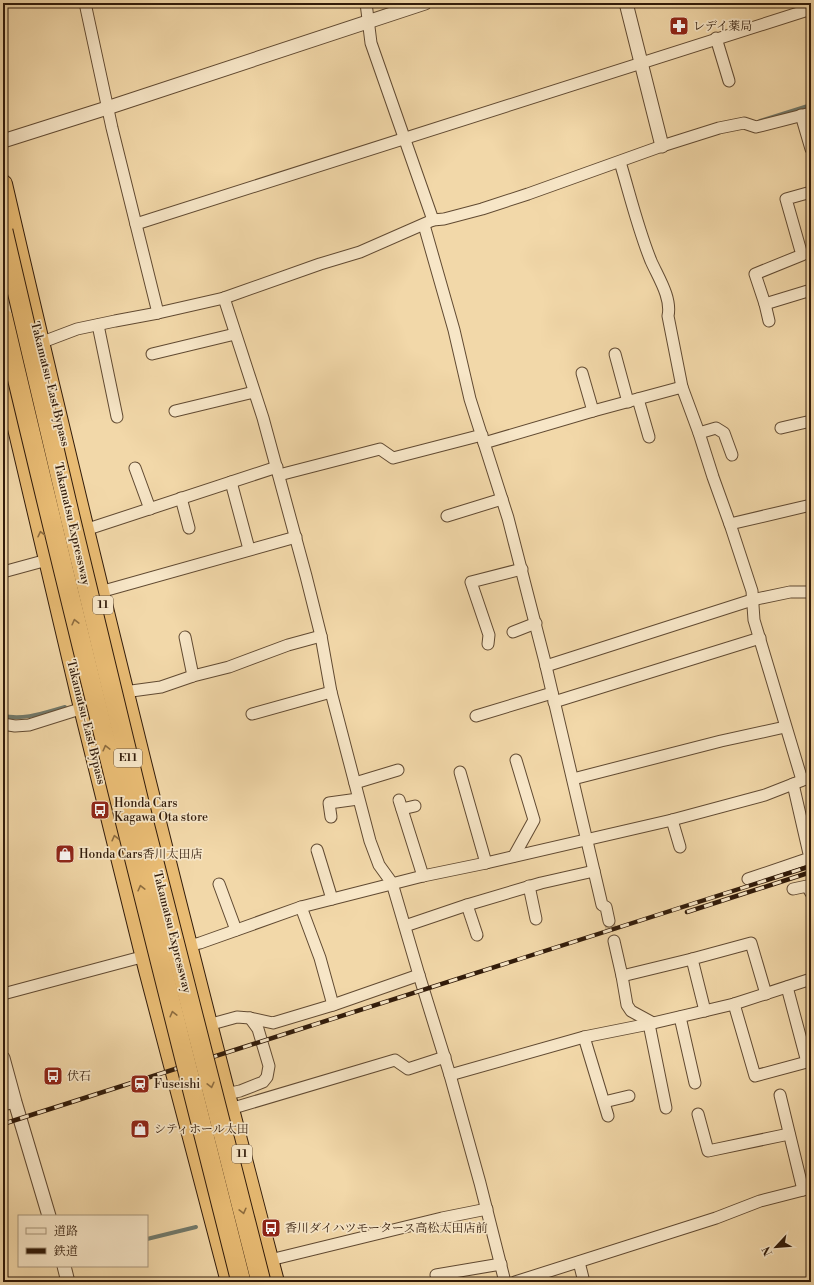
<svg xmlns="http://www.w3.org/2000/svg" width="814" height="1285" font-family="'Libre Bodoni','Noto Serif JP',serif">
<rect width="100%" height="100%" fill="#f2d8a9"/>
<filter id="stains"><feTurbulence type="fractalNoise" baseFrequency=".005" numOctaves="4"/><feColorMatrix values="0 0 0 0 .2 0 0 0 0 .09 0 0 0 0 .02 0 0 0 .5 -.17"/></filter>
<radialGradient id="worn" r=".72"><stop offset=".6" stop-color="#630" stop-opacity="0"/><stop offset="1" stop-color="#630" stop-opacity=".3"/></radialGradient>
<g fill="none" stroke-linecap="round" stroke-linejoin="round">
<g stroke="#717a6c" stroke-width="4">
<polyline points="760,121 811,105"/>
<path d="M3,716C26,720 43,713 65,707"/>
<polyline points="147,1239 196,1227"/>
</g>
<polyline stroke="#cbb289" stroke-width="11" stroke-dasharray="11 5.5" stroke-linecap="butt" points="609,921 614,941"/>
<defs>
<g id="minor">
<polyline points="85,3 112,128 158,313"/>
<polyline points="366,3 371,43 433,220"/>
<polyline points="716,38 729,81"/>
<polyline points="801,115 811,149"/>
<path d="M620,162C630,195 638,229 651,261C658,277 672,298 668,316L682,387"/>
<polyline points="136,224 811,9"/>
<polyline points="424,225 454,330 470,399 508,518 545,662 602,905 606,907 609,921"/>
<polyline points="224,298 263,418 306,576 321,636 331,692 370,841 379,865 392,883 419,975 450,1075 480,1183 505,1282"/>
<polyline points="765,304 755,274 802,255 786,199 811,192"/>
<polyline points="769,321 765,304 811,290"/>
<polyline points="98,325 117,417"/>
<polyline points="40,343 77,329 115,321 158,313 224,298 320,264 360,252 433,220 444,219 482,209 528,194 662,146 719,128 744,123 756,127 811,113"/>
<polyline points="152,354 235,334"/>
<polyline points="615,354 628,402"/>
<polyline points="582,373 593,411"/>
<polyline points="638,399 649,437"/>
<polyline points="175,411 254,392"/>
<polyline points="781,428 811,421"/>
<polyline points="699,433 716,428 724,433 732,455"/>
<polyline points="484,443 593,411 682,387 699,433 713,477 731,527 752,591 754,620 802,780"/>
<polyline points="135,468 150,509"/>
<polyline points="279,475 380,449 393,458 482,435"/>
<polyline points="231,482 249,549"/>
<polyline points="181,498 189,528"/>
<polyline points="447,516 502,499"/>
<polyline points="730,524 811,505"/>
<polyline points="85,530 277,467"/>
<polyline points="3,572 47,560"/>
<polyline points="100,592 296,537"/>
<polyline points="513,632 536,623"/>
<polyline points="185,637 193,676"/>
<polyline points="488,644 489,635 471,582 522,569"/>
<polyline points="546,666 752,600 790,592 811,592"/>
<polyline points="124,692 161,687 193,676 229,667 288,645 321,636"/>
<polyline points="554,702 760,638"/>
<polyline points="252,714 331,692"/>
<polyline points="476,716 552,693"/>
<polyline points="3,724 15,726 29,725 83,708"/>
<polyline points="460,772 486,863"/>
<polyline points="573,779 721,741 785,727"/>
<polyline points="355,783 398,770"/>
<polyline points="399,800 423,876"/>
<polyline points="402,809 415,806"/>
<polyline points="331,817 329,803 358,799"/>
<polyline points="672,820 680,847"/>
<polyline points="317,850 332,899"/>
<polyline points="514,856 534,820 516,760"/>
<polyline points="748,879 810,858 793,784"/>
<polyline points="219,884 236,930"/>
<polyline points="529,886 536,919"/>
<polyline points="793,889 807,886 811,893"/>
<polyline points="467,905 477,935"/>
<polyline points="301,907 320,958 333,1005"/>
<polyline points="405,926 467,905 541,883 594,871"/>
<polyline points="614,941 622,976 627,1005 631,1011 653,1023"/>
<polyline points="183,947 200,943 301,907 423,876 486,863 672,820 765,795 811,777"/>
<polyline points="622,976 692,959"/>
<polyline points="3,994 149,955"/>
<polyline points="734,1004 755,1076 807,1062 787,987"/>
<polyline points="705,1011 692,959 751,943 766,994"/>
<polyline points="680,1017 695,1083"/>
<polyline points="649,1024 666,1108"/>
<polyline points="208,1025 237,1017 250,1018 273,1023 333,1005 419,975"/>
<polyline points="584,1037 608,1116"/>
<polyline points="450,1075 584,1037 649,1024 734,1004 811,979"/>
<polyline points="226,1094 240,1091 263,1082 267,1077 269,1066 258,1029 250,1018"/>
<polyline points="780,1095 803,1190"/>
<polyline points="604,1102 629,1096"/>
<polyline points="3,1105 15,1102"/>
<polyline points="230,1109 395,1060 408,1069 445,1057"/>
<polyline points="698,1114 708,1151 789,1134"/>
<polyline points="270,1260 442,1218 487,1209"/>
<polyline points="579,1262 584,1282"/>
<polyline points="436,1275 501,1264"/>
<polyline points="515,1282 716,1218 760,1201 811,1188"/>
</g>
<g id="tertiary">
<polyline points="626,3 662,146"/>
<polyline points="3,141 107,108 425,3"/>
<polyline points="3,1058 15,1102 49,1216"/>
<polyline points="64,1266 68,1282"/>
</g>
<g id="trunk">
<path d="M3,184C88,551 179,917 275,1282"/>
<polyline points="3,369 83,708 148,970 230,1282"/>
</g>
</defs>
<use href="#minor" stroke="#614a32" stroke-width="13"/>
<use href="#tertiary" stroke="#614a32" stroke-width="15"/>
<use href="#trunk" stroke="#311b0a" stroke-width="20"/>
<use href="#minor" stroke="#f7e6c7" stroke-width="11"/>
<use href="#tertiary" stroke="#f7e6c7" stroke-width="13"/>
<use href="#trunk" stroke="#e9bc74" stroke-width="18"/>
<defs>
<g id="rail">
<polyline points="687,912 811,872"/>
<polyline points="3,1124 811,866"/>
</g>
</defs>
<use href="#rail" stroke="#311b0a" stroke-width="4.5"/>
<use href="#rail" stroke="#f7e6c7" stroke-width="3" stroke-dasharray="9" stroke-linecap="butt"/>
<defs>
<g id="motorway-bridge">
<polyline points="3,231 71,521 145,827 261,1282"/>
<path d="M3,318C79,640 160,961 241,1282"/>
</g>
</defs>
<use href="#motorway-bridge" stroke="#311b0a" stroke-width="21" stroke-linecap="butt"/>
<use href="#motorway-bridge" stroke="#e9bc74" stroke-width="19"/>
</g>
<defs><path id="oneway-chevron" d="M-2-3.5L2.5 0L-2 3.5" fill="none" stroke-width="1.6" stroke-linecap="round" stroke-linejoin="round"/></defs>
<g stroke="#8d6c3f">
<use href="#oneway-chevron" transform="translate(41 534) rotate(-103)"/>
<use href="#oneway-chevron" transform="translate(75 622) rotate(-104)"/>
<use href="#oneway-chevron" transform="translate(106 748) rotate(-104)"/>
<use href="#oneway-chevron" transform="translate(115 838) rotate(-104)"/>
<use href="#oneway-chevron" transform="translate(141 888) rotate(-104)"/>
<use href="#oneway-chevron" transform="translate(173 1014) rotate(-104)"/>
<use href="#oneway-chevron" transform="translate(211 1085) rotate(76)"/>
<use href="#oneway-chevron" transform="translate(243 1211) rotate(76)"/>
</g>
<defs>
<symbol id="pharmacy-square" viewBox="-11 -11 22 22"><rect x="-9" y="-9" width="18" height="18" rx="4" fill="#8f2418" stroke="#f7e6c7"/><path d="M-2-6h4v4h4v4h-4v4h-4v-4h-4v-4h4Z" fill="#fff"/></symbol>
<symbol id="bus-square" viewBox="-11 -11 22 22"><rect x="-9" y="-9" width="18" height="18" rx="4" fill="#8f2418" stroke="#f7e6c7"/><path d="M-5-6H5V4H4V6H2V4H-2V6H-4V4H-5ZM-3.5-4V0h7V-4ZM-3.5 1.2v1.5H-2V1.2ZM2 1.2v1.5H3.5V1.2Z" fill="#fff"/></symbol>
<symbol id="shop-square" viewBox="-11 -11 22 22"><rect x="-9" y="-9" width="18" height="18" rx="4" fill="#8f2418" stroke="#f7e6c7"/><path d="M-5-2.5h2.3a2.7 3.5 0 0 1 5.4 0H5L5.5 6h-11ZM-1.5-2.5h3a1.5 2.3 0 0 0-3 0Z" fill="#fff"/></symbol>
<symbol id="station-square" viewBox="-11 -11 22 22"><rect x="-9" y="-9" width="18" height="18" rx="4" fill="#8f2418" stroke="#f7e6c7"/><path d="M-3-6H3Q5-6 5-4V2Q5 4 3 4L4.5 6H3L1.5 4h-3L-3 6H-4.5L-3 4Q-5 4-5 2V-4Q-5-6-3-6ZM-3.5-4v3h7v-3ZM-3.5 1v1.5H-2V1ZM2 1v1.5H3.5V1Z" fill="#fff"/></symbol>
</defs>
<g fill-rule="evenodd">
<use href="#pharmacy-square" x="668" y="15" width="22" height="22"/>
<use href="#bus-square" x="89" y="799" width="22" height="22"/>
<use href="#shop-square" x="54" y="843" width="22" height="22"/>
<use href="#bus-square" x="42" y="1065" width="22" height="22"/>
<use href="#station-square" x="129" y="1073" width="22" height="22"/>
<use href="#shop-square" x="129" y="1118" width="22" height="22"/>
<use href="#bus-square" x="260" y="1217" width="22" height="22"/>
</g>
<g text-anchor="middle" dominant-baseline="central" stroke-width="3.5" stroke-linejoin="round" paint-order="stroke">
<g fill="#f7e6c7" stroke="#6c5843" stroke-width="1">
<rect x="93" y="596" width="20" height="18" rx="3"/>
<rect x="114" y="749" width="28" height="18" rx="3"/>
<rect x="232" y="1145" width="20" height="18" rx="3"/>
</g>
<g font-size="11" font-weight="bold" fill="#311b0a">
<text x="103" y="605">11</text>
<text x="128" y="758">E11</text>
<text x="242" y="1154">11</text>
</g>
<g font-size="12" fill="#311b0a" stroke="#f7e6c7" text-anchor="start">
<text x="693" y="26">レデイ薬局</text>
<text x="114" y="803">Honda Cars<tspan x="114" dy="14">Kagawa Ota store</tspan></text>
<text x="79" y="854">Honda Cars香川太田店</text>
<text x="67" y="1076">伏石</text>
<text x="154" y="1084">Fuseishi</text>
<text x="154" y="1129">シティホール太田</text>
<text x="285" y="1228">香川ダイハツモータース高松太田店前</text>
</g>
<g font-size="12" fill="#311b0a" stroke="#f7e6c7">
<text transform="translate(50 384) rotate(76)">Takamatsu-East Bypass</text>
<text transform="translate(72 524) rotate(77)">Takamatsu Expressway</text>
<text transform="translate(86 722) rotate(76)">Takamatsu-East Bypass</text>
<text transform="translate(172 932) rotate(76)">Takamatsu Expressway</text>
</g>
</g>
<rect width="814" height="1285" fill="none" stroke="#f2d8a9" stroke-width="16"/>
<rect x="4" y="4" width="806" height="1277" fill="none" stroke="#311b0a" stroke-width="2"/>
<rect x="8" y="8" width="798" height="1269" fill="none" stroke="#311b0a"/>
<rect x="18" y="1215" width="130" height="52" fill="#f7e6c7" stroke="#a8957b"/>
<rect x="26" y="1228" width="20" height="6" fill="#f7e6c7" stroke="#a8957b"/>
<text x="54" y="1235" font-size="12" fill="#311b0a">道路</text>
<rect x="26" y="1248" width="20" height="6" fill="#311b0a" stroke="#a8957b"/>
<text x="54" y="1255" font-size="12" fill="#311b0a">鉄道</text>
<g transform="translate(776 1247) rotate(244)" stroke="#f7e6c7" stroke-width="3" paint-order="stroke">
<path d="M0-3L7 15L0 10L-7 15Z" fill="#311b0a"/>
<text y="-6" font-size="11" font-weight="bold" text-anchor="middle" fill="#311b0a">N</text>
</g>
<rect width="100%" height="100%" filter="url(#stains)"/>
<rect width="100%" height="100%" fill="url(#worn)"/>
</svg>
